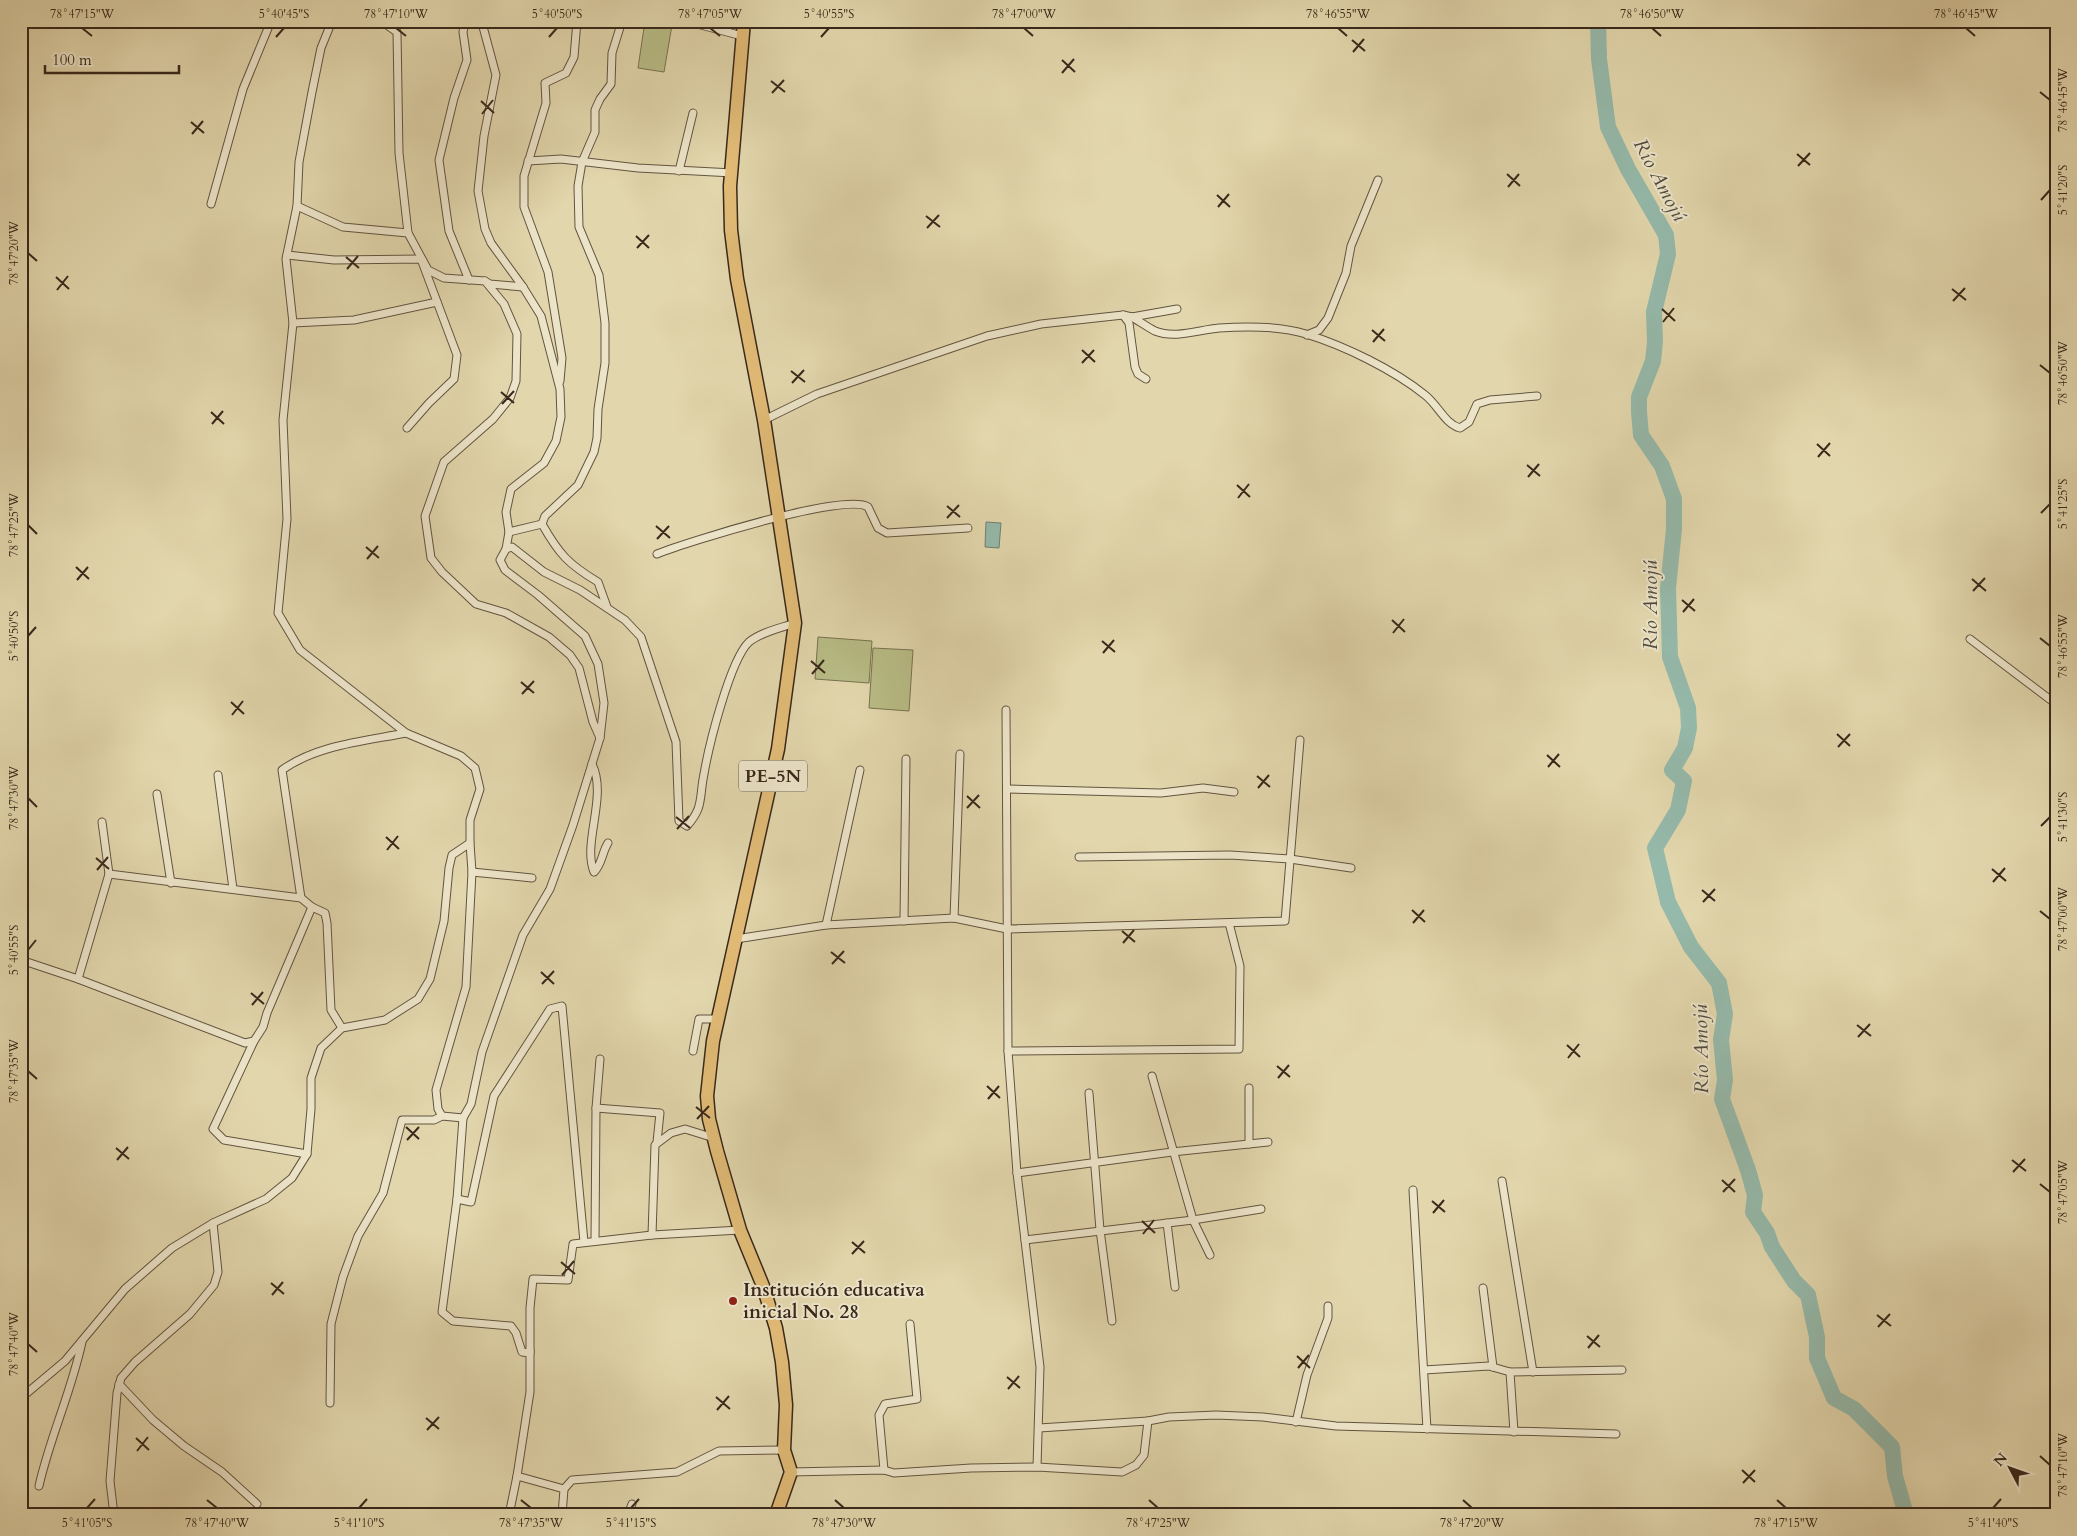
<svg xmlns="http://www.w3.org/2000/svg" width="2077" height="1536" font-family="Cardo,serif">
<rect width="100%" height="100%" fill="#e2d6ac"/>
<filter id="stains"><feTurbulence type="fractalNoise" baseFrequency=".004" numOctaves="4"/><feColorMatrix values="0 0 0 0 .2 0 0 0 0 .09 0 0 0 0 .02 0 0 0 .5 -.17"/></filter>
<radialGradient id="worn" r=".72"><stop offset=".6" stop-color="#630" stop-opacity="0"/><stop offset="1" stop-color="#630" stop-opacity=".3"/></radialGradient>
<g fill="#b8bc86" stroke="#787250">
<polygon points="645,21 672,25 664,72 638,68"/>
<polygon points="818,637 872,641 869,683 815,679"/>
<polygon points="873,648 913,650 909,711 869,708"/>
</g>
<polygon fill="#95b9aa" stroke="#707f71" points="986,522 1001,523 999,548 985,547"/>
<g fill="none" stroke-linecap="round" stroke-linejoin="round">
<polyline stroke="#95b9aa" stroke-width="16" points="1598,21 1599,59 1608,127 1628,169 1666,235 1668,254 1654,312 1655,342 1653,361 1639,397 1639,412 1641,435 1662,466 1674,499 1674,529 1668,588 1670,657 1688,708 1689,728 1685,748 1672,770 1684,781 1678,810 1655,848 1668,902 1691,947 1719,983 1725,1014 1721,1040 1725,1080 1722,1099 1748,1170 1755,1195 1753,1212 1767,1233 1772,1247 1794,1281 1808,1295 1817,1337 1817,1358 1834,1398 1854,1409 1892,1447 1895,1476 1906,1515"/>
<defs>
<g id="street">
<polyline points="332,21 321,48 312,92 299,162 297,206 286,259 293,323 283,420 287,519 278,613 300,650 406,733 461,756 475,768 480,789 470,820 470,843"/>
<polyline points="381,21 397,32 399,153 408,233 428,270 444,278 485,281 504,304 517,334 516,381 510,398 493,419 444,462 425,516 431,558 442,572 476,604 506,613 549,637 570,655 579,668 593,722 600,738"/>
<polyline points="465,21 463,32 467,60 454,98 439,160 449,231 469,280"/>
<polyline points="560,21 577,26"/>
<polyline points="686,21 742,36"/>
<polyline points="482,23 496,75 484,136 478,191 485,229 491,243 523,287 541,316 560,389 561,417 556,441 544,463 511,489 506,512 509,532 506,549"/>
<polyline points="528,161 561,159 638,168 733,173"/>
<polyline points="679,171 693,113"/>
<polyline points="211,204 243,89 271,21"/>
<polyline points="297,206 343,227 408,233"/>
<polyline points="287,255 334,260 421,259 457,355 454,379 429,403 407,428"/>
<polyline points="485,281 490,284 523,287"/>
<polyline points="1123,315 1129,323 1135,367 1138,374 1146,379"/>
<path d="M1132,317C1139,321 1147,327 1155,331C1175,339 1198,330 1219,328C1247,326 1280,326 1306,334C1345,346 1394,370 1425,395C1438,405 1445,424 1460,428L1469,422L1477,404L1490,400L1537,396"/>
<polyline points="293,323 354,320 437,302"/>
<polyline points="1307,335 1319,330 1328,318 1346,273 1351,246 1378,180"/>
<polyline points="560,381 562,358 548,272 524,207 524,176 546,103 545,83 566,73 574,57 577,21"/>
<polyline points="764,420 817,394 987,336 1041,324 1123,315 1132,317 1177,309"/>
<polyline points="509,532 542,524"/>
<path d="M657,554C687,542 846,492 868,507L878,528L887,533L968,528"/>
<path d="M607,607L598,582C568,564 559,554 542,524L545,516L578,485L594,452L597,438L598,409L605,363V323L599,275L579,227L578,186L582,162L595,132V110L600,99L611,84L612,53L622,21"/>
<polyline points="1970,639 2056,704"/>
<polyline points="1006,710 1008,1051 1017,1173 1040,1367 1037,1467"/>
<path d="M592,764C608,796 582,843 594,872C602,865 602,852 608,843"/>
<polyline points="218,775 233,889"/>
<polyline points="1007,789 1161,793 1203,788 1234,792"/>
<polyline points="157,794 171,883"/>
<polyline points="102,822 109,874"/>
<polyline points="1079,857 1230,855 1290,859 1351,868"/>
<polyline points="472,872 532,878"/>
<path d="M301,898L282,770C317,745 365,741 406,733"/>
<polyline points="954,918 960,754"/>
<polyline points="904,921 906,759"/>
<polyline points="826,925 860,770"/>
<polyline points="736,939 826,925 954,918 1007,929 1285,921 1300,740"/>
<polyline points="21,960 78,979 245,1043 254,1041 263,1027 267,1013 312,907 325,913 327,923 331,1010 342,1028"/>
<polyline points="78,979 109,874 301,898 312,907"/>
<polyline points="254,1041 213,1129 224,1140 307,1154"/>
<polyline points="693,1051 699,1019 718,1019"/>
<polyline points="1008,1051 1239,1049 1240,966 1229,923"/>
<polyline points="1152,1076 1193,1220 1210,1255"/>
<polyline points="1089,1093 1100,1230 1112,1321"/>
<polyline points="596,1108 660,1113 657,1142"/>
<polyline points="463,1118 457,1199 442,1312 453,1321 511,1326 516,1333 522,1352 530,1353 530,1350"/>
<polyline points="1249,1144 1249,1088"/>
<polyline points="1017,1173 1172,1152 1268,1142"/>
<polyline points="1502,1181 1533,1372"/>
<polyline points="1413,1190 1427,1429"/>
<polyline points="457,1199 471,1202 494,1096 550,1009 562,1006 584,1242"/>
<polyline points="1167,1223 1175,1287"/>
<polyline points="652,1235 655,1145 671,1133 685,1129 714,1138"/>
<polyline points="1025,1240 1193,1220 1261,1209"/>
<polyline points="595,1241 596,1108 600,1059"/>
<polyline points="1483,1288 1493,1367"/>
<polyline points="1424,1370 1489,1366 1510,1372"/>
<polyline points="119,1384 153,1420 184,1446 222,1472 257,1504"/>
<path d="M21,1398L65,1361L125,1289L172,1248L213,1223L266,1199L292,1178L307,1154L311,1109V1078L321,1048L342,1028L385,1020L418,999L430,979L444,921L449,868L452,855L470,843L472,872L466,987L436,1090L438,1109L442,1116L463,1118L471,1104L482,1052L523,935L550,889L573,825L600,738L604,703L598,664L585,636L538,595L505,570L500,560L506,549L512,547L544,572L580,590L625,620L641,637L676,742L679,821L687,826C704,807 699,798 704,774C709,745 730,660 749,642C761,632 781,628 795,623"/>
<polyline points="330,1403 331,1324 343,1277 358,1236 383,1193 402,1120 434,1120 442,1116"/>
<polyline points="1296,1422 1307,1375 1328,1318 1328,1306"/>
<polyline points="1039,1428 1148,1421"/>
<polyline points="1514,1432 1510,1372 1622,1370"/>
<polyline points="884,1470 879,1415 885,1404 917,1399 910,1324"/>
<polyline points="791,1472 884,1470 894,1473 971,1468 1037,1467 1122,1472 1136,1465 1144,1455 1148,1421 1169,1417 1216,1415 1263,1417 1336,1426 1616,1434"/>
<path d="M39,1486C50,1437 71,1393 82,1342"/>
<polyline points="564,1489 572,1480 677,1472 719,1451 784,1450"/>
<polyline points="114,1515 110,1481 117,1393 121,1378 135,1362 190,1314 214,1285 218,1272 213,1223"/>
<polyline points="509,1515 517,1476"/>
<polyline points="562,1515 564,1489 517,1476 530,1392 530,1308 533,1279 568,1280 573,1244 652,1235 740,1230"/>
<polyline points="628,1515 632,1504"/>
</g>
<polyline id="highway" points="744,21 730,186 731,230 737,279 764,420 795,623 778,749 713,1041 707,1096 709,1119 717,1151 740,1230 763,1286 776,1328 782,1362 786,1405 784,1450 791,1472 776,1515"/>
</defs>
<use href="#street" stroke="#63543f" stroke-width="9"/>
<use href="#highway" stroke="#39281b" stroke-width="15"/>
<use href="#street" stroke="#ece4c9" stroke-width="7"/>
<use href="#highway" stroke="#e1bb76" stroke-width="12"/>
</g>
<path fill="none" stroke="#39281b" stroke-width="2" d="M82,28L92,36M396,28L406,36M710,28L720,36M1024,28L1033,36M1338,28L1347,36M1652,28L1661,36M1966,28L1975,36M276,37L284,28M549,37L557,28M821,37L829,28M1352,40L1365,51M1353,52L1364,39M1062,60L1075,72M1062,73L1074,59M771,81L785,92M2040,92L2050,100M772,93L784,80M481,101L494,113M482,114L493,100M191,122L204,133M192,134L203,121M1797,154L1810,165M1798,166L1810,153M1507,174L1520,186M1508,187L1519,174M1217,195L1230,207M2041,200L2050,190M1218,207L1229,194M926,216L940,227M927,228L939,215M636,236L649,248M637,248L649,235M28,253L37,261M346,257L359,268M347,269L358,256M56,277L69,289M1952,289L1966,300M57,290L68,276M1953,301L1965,288M1662,309L1675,321M1663,322L1674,308M1372,330L1385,341M1373,342L1384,329M1082,350L1095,362M1082,363L1094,350M2040,365L2050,373M791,371L805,382M792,383L804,370M501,392L514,403M502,404L514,391M211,412L224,424M212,424L223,411M1817,444L1830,456M1818,457L1830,443M1527,465L1540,476M1528,477L1539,464M1237,485L1250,497M1238,498L1249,484M947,506L960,517M2041,513L2050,504M947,518L959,505M28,525L37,534M656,526L670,538M657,539L669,526M366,547L379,558M367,559L378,546M76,567L89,579M1972,579L1986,591M77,580L88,567M1973,591L1985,578M1682,600L1695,611M1683,612L1694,599M1392,620L1405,632M1393,633L1404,619M28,636L36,627M2040,638L2050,646M1102,641L1115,652M1103,653L1114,640M811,661L825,673M812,674L824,660M521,682L534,693M522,694L534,681M231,702L244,714M232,715L243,701M1837,734L1850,746M1838,747L1850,734M1547,755L1560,767M1548,767L1559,754M1257,776L1270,787M1258,788L1269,775M967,796L980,808M28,798L37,807M967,808L979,795M676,817L690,828M2041,826L2050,817M677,829L689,816M386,837L399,849M387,850L398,836M96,858L109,869M1992,869L2006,881M97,870L108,857M1993,882L2005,868M1702,890L1715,901M1703,902L1715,889M1412,910L1425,922M2040,911L2050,919M1413,923L1424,910M1122,931L1135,942M1123,943L1134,930M28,950L36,940M831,952L845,963M832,964L844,951M541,972L554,984M542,984L554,971M251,993L264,1004M252,1005L263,992M1857,1025L1871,1036M1858,1037L1870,1024M1567,1045L1580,1057M1568,1058L1579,1044M1277,1066L1290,1077M28,1071L37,1079M1278,1078L1289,1065M987,1086L1000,1098M988,1099L999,1086M696,1107L710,1118M697,1119L709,1106M406,1127L419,1139M407,1140L419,1127M116,1148L129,1159M117,1160L128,1147M2012,1160L2026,1171M2013,1172L2025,1159M1722,1180L1735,1192M2040,1184L2050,1192M1723,1192L1735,1179M1432,1201L1445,1212M1433,1213L1444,1200M1142,1221L1155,1233M1143,1234L1154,1220M852,1242L865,1253M852,1254L864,1241M561,1262L575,1274M562,1275L574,1261M271,1283L284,1294M272,1295L283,1282M1877,1315L1891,1326M1878,1327L1890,1314M1587,1336L1600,1347M28,1344L37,1352M1588,1348L1599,1335M1297,1356L1310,1368M1298,1368L1309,1355M1007,1377L1020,1388M1008,1389L1019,1376M716,1397L730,1409M717,1410L729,1396M426,1418L439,1429M427,1430L439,1417M136,1438L149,1450M137,1451L148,1437M2040,1456L2050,1465M1742,1470L1755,1482M1743,1483L1755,1470M207,1500L217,1508M521,1500L531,1508M835,1500L844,1508M1149,1500L1158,1508M1463,1500L1472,1508M1777,1500L1786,1508M87,1508L95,1499M359,1508L367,1499M631,1508L639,1499M1993,1508L2001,1499"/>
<circle fill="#8f2418" stroke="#ece4c9" stroke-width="2" cx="733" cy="1301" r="5"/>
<g text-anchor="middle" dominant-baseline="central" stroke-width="4" stroke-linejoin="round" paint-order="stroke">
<rect fill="#ece4c9" stroke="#6f604f" stroke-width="1" x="739" y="760.5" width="68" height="31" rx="4"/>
<g font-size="18" font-weight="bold" fill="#39281b">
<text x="773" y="776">PE-5N</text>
</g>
<g font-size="19" font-weight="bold" fill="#39281b" stroke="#ece4c9" text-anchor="start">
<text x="743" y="1290">Institución educativa<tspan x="743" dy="22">inicial No. 28</tspan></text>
</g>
<g font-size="20" font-style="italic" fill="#504c3f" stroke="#ece4c9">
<text transform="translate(1660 180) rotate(62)">Río Amojú</text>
<text transform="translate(1650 605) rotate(-90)">Río Amojú</text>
<text transform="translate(1701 1049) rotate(-91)">Río Amojú</text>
</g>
</g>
<rect width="2077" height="1536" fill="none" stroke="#e2d6ac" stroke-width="55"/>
<g transform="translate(2010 1468) rotate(311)" stroke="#ece4c9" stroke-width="4" paint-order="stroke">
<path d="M0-4L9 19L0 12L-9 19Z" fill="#39281b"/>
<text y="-8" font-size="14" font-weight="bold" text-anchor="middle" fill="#39281b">N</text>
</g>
<path d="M45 65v8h134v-8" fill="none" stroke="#39281b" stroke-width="2.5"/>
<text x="52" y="65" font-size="15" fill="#39281b" stroke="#ece4c9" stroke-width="4" paint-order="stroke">100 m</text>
<rect x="28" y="28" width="2022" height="1480" fill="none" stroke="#39281b" stroke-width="2"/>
<g font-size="12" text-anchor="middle" fill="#39281b">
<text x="82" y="18">78°47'15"W</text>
<text x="284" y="18">5°40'45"S</text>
<text x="396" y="18">78°47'10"W</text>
<text x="557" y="18">5°40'50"S</text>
<text x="710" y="18">78°47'05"W</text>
<text x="829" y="18">5°40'55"S</text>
<text x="1024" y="18">78°47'00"W</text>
<text x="1338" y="18">78°46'55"W</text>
<text x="1652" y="18">78°46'50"W</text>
<text x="1966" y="18">78°46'45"W</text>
<text transform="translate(2063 100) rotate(-90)" y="4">78°46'45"W</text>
<text transform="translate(2063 190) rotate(-90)" y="4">5°41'20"S</text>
<text transform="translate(14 253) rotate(-90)" y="4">78°47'20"W</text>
<text transform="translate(2063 373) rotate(-90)" y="4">78°46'50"W</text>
<text transform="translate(2063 504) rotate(-90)" y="4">5°41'25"S</text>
<text transform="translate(14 525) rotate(-90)" y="4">78°47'25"W</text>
<text transform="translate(14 636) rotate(-90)" y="4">5°40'50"S</text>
<text transform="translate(2063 646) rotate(-90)" y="4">78°46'55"W</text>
<text transform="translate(14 798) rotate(-90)" y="4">78°47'30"W</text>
<text transform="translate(2063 817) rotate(-90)" y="4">5°41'30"S</text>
<text transform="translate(2063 919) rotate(-90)" y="4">78°47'00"W</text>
<text transform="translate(14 950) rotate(-90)" y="4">5°40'55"S</text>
<text transform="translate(14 1071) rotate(-90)" y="4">78°47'35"W</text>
<text transform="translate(2063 1192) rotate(-90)" y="4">78°47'05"W</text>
<text transform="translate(14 1344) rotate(-90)" y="4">78°47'40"W</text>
<text transform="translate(2063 1465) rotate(-90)" y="4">78°47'10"W</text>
<text x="87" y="1527">5°41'05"S</text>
<text x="217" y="1527">78°47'40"W</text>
<text x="359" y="1527">5°41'10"S</text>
<text x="531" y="1527">78°47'35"W</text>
<text x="631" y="1527">5°41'15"S</text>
<text x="844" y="1527">78°47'30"W</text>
<text x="1158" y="1527">78°47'25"W</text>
<text x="1472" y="1527">78°47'20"W</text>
<text x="1786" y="1527">78°47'15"W</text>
<text x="1993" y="1527">5°41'40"S</text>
</g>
<rect width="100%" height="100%" filter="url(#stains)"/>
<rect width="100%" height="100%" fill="url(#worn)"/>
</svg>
